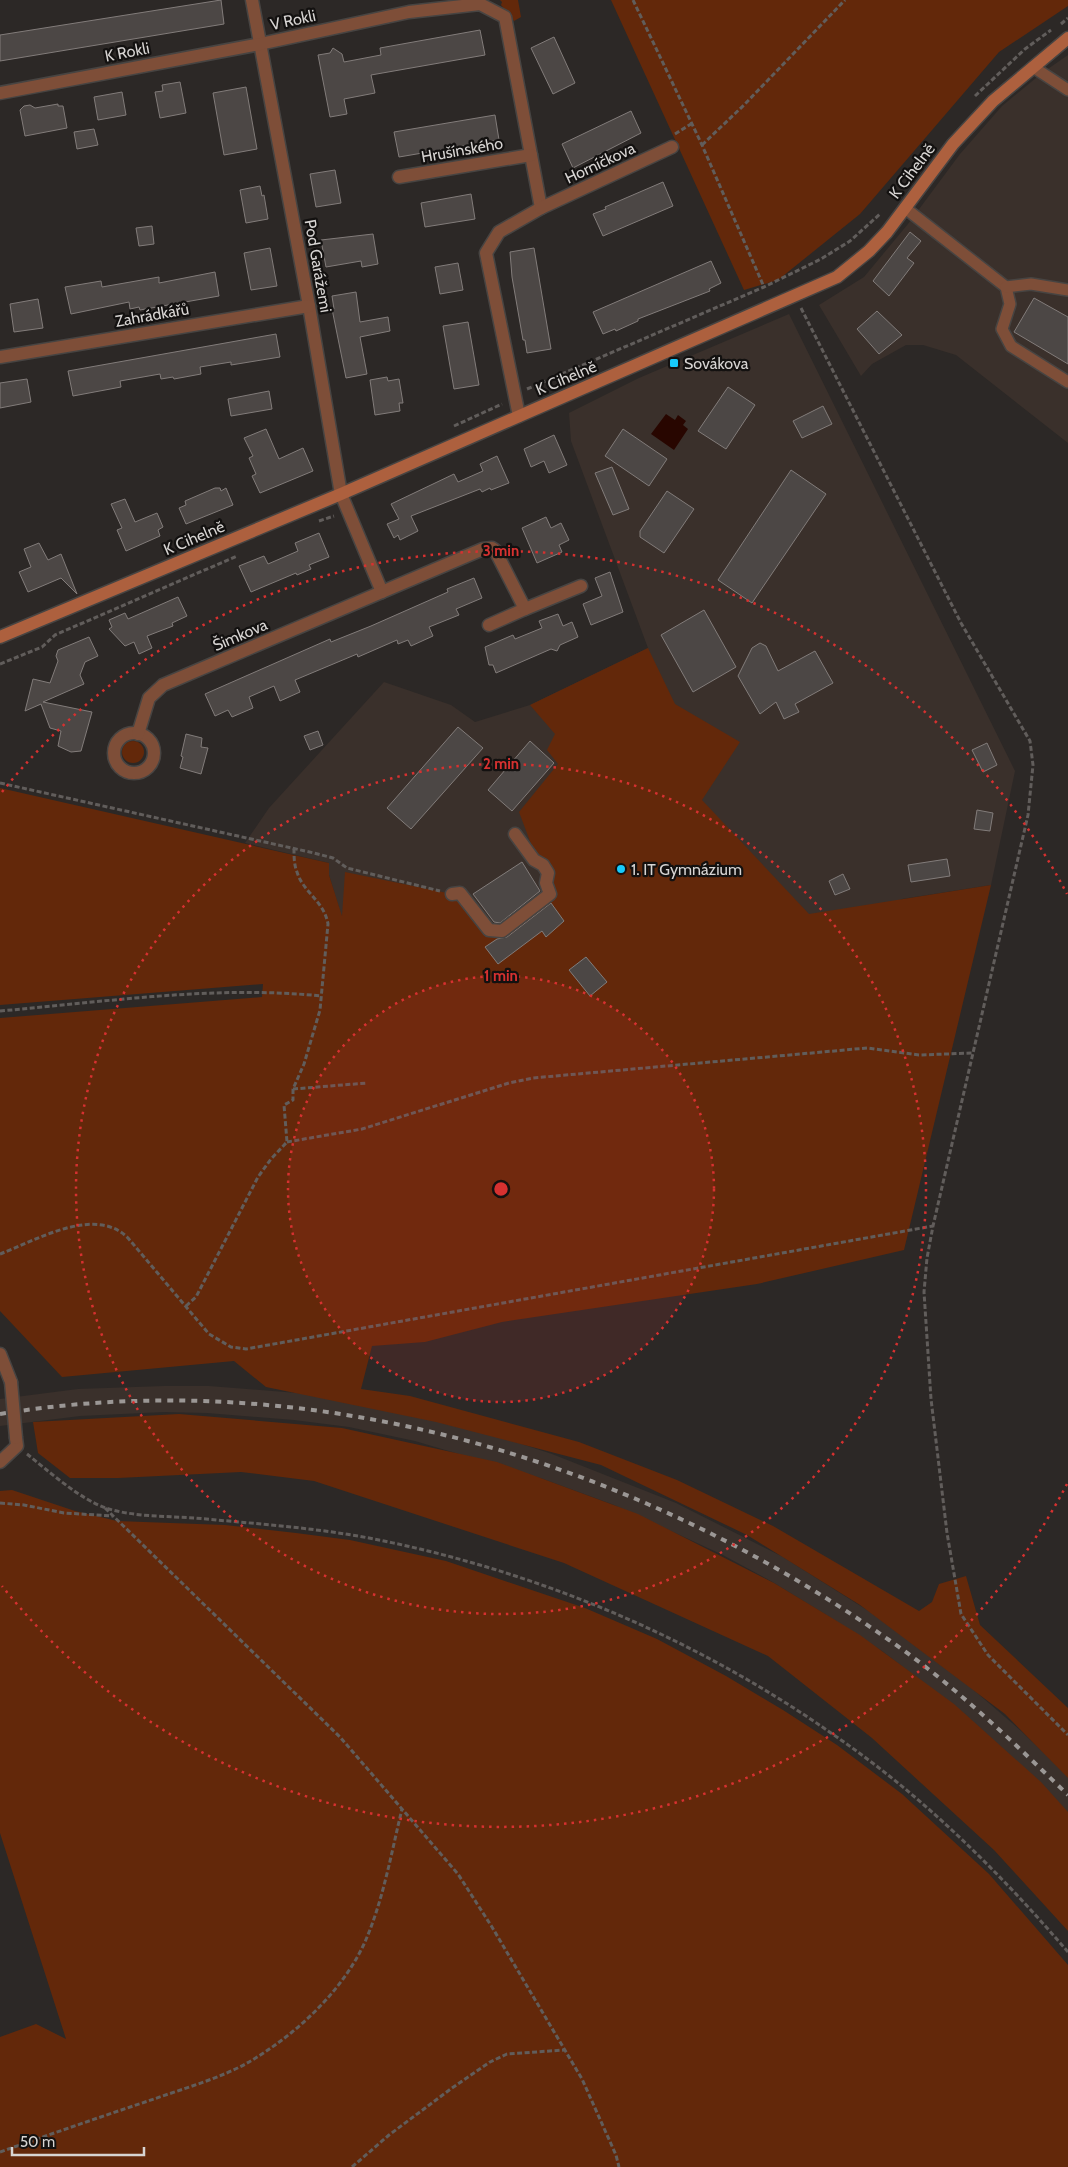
<svg xmlns="http://www.w3.org/2000/svg" width="1068" height="2167" font-family="Cabin,sans-serif">
<rect width="100%" height="100%" fill="#2c2826"/>
<g fill="#3a302b">
<polygon points="1068,55 1068,443 956,355 923,345 906,345 872,364 861,376 819,305 864,277 908,224 960,154 1002,106 1042,73"/>
<polygon points="789,314 1015,771 991,885 902,899 663,1055 343,1050 342,918 329,875 329,863 245,843 269,808 384,682 451,705 475,722 530,705 648,648 571,441 569,413 639,378"/>
<polygon points="164,1386 209,1386 297,1393 354,1401 485,1432 552,1454 676,1503 783,1557 897,1629 954,1673 1020,1730 1068,1776 1068,1814 937,1693 882,1651 823,1613 769,1580 721,1554 614,1505 543,1479 415,1441 349,1427 294,1420 207,1413 164,1412 80,1416 0,1426 0,1399 78,1389"/>
</g>
<g fill="#63280a" fill-rule="evenodd">
<polygon points="500,0 518,0 521,17 514,21 501,5 502,2"/>
<polygon points="611,0 1068,0 1068,6 999,52 860,214 778,280 744,290"/>
<path d="M648,648L675,704L740,742L702,800L809,914L991,885L904,1250L757,1284L502,1322L425,1342L372,1346L361,1389L410,1396L579,1442L677,1480L773,1526L919,1611L932,1602L939,1584L966,1576L980,1625L1068,1708V1778L1005,1714L860,1605L747,1535L601,1465L436,1422L266,1387L234,1361L62,1377L0,1311V1018L262,997L263,984L0,1005V788L329,863V875L342,916L345,872L452,894L503,931L550,894L519,812L558,764L547,750L555,734L530,705ZM552,904L564,921L546,936L532,918ZM585,957L607,982L590,995L569,970Z"/>
<circle cx="133" cy="752" r="11"/>
<polygon points="179,1414 342,1428 497,1462 638,1514 774,1583 860,1635 954,1704 1041,1782 1068,1812 1068,1931 994,1850 872,1738 768,1656 564,1563 314,1481 241,1472 118,1478 70,1478 38,1453 33,1422"/>
<polygon points="12,1490 75,1511 117,1521 225,1525 296,1533 350,1540 446,1561 585,1608 657,1639 726,1676 783,1710 837,1745 902,1794 989,1874 1068,1965 1068,2167 0,2167 0,2037 36,2024 66,2039 0,1833 0,1491"/>
</g>
<polygon fill="#280600" points="666,414 675,420 678,415 686,421 683,425 688,429 674,450 651,434"/>
<g fill="#4c4745" stroke="#827c7a">
<polygon points="221,0 224,24 0,61 0,35"/>
<polygon points="480,30 485,55 371,75 375,93 344,99 347,114 330,117 318,55 330,53 333,48 342,54 344,62 381,55 380,48"/>
<polygon points="554,37 575,83 553,94 531,48"/>
<polygon points="180,82 186,113 160,118 155,92 163,91 162,85"/>
<polygon points="246,87 257,149 224,155 213,93"/>
<polygon points="122,92 126,115 98,120 94,97"/>
<polygon points="58,104 58,106 63,106 67,128 25,136 20,110 24,106 30,105 35,108"/>
<polygon points="631,111 641,133 573,168 562,144"/>
<polygon points="495,115 499,140 399,157 394,132"/>
<polygon points="94,129 98,145 77,149 74,132"/>
<polygon points="335,170 341,203 316,207 310,174"/>
<polygon points="663,182 673,206 603,236 593,214 606,209 605,207"/>
<polygon points="260,186 262,196 264,195 268,219 246,223 240,190"/>
<polygon points="471,194 475,219 425,227 421,203"/>
<polygon points="152,226 154,244 139,246 136,228"/>
<polygon points="910,232 921,241 907,258 914,263 889,296 873,281"/>
<polygon points="373,234 378,264 362,267 361,261 326,267 321,240"/>
<polygon points="270,248 277,286 251,290 244,253"/>
<polygon points="534,248 551,349 527,353 525,340 523,340 512,277 510,252"/>
<polygon points="711,261 721,283 709,289 710,291 638,319 638,321 616,331 615,329 603,334 593,312"/>
<polygon points="458,263 463,290 440,294 435,267"/>
<polygon points="215,272 219,296 140,310 139,307 130,309 129,302 71,314 65,287 101,281 102,287 159,277 159,283"/>
<polygon points="356,292 360,322 388,317 390,331 360,337 367,374 346,378 332,309 334,309 332,296"/>
<polygon points="1034,298 1068,317 1068,364 1014,332"/>
<polygon points="38,299 43,328 14,332 10,304"/>
<polygon points="877,311 902,335 879,354 857,329"/>
<polygon points="468,322 479,385 454,389 443,326"/>
<polygon points="276,334 280,357 231,365 231,362 200,367 201,374 174,379 173,377 161,379 160,374 120,381 121,387 73,396 68,371"/>
<polygon points="387,377 388,381 399,379 403,403 399,403 400,411 375,415 370,380"/>
<polygon points="27,379 31,402 0,408 0,383"/>
<polygon points="728,387 755,405 726,449 698,431"/>
<polygon points="269,391 272,409 231,416 228,399"/>
<polygon points="823,406 832,424 802,438 793,421"/>
<polygon points="266,429 279,459 303,448 313,471 260,493 252,476 256,474 249,458 253,456 244,438"/>
<polygon points="623,429 667,459 649,486 605,456"/>
<polygon points="554,435 567,465 549,473 544,461 531,467 524,449"/>
<polygon points="497,456 509,483 491,490 490,488 482,492 480,489 411,516 418,531 400,540 398,535 394,538 387,524 399,519 391,504 454,474 458,482 483,471 480,464"/>
<polygon points="612,467 629,509 613,515 595,473"/>
<polygon points="791,470 826,494 752,603 718,580"/>
<polygon points="215,488 220,488 221,491 226,488 233,505 186,524 179,508 186,505 185,501"/>
<polygon points="667,491 694,509 664,553 640,537 640,531"/>
<polygon points="125,499 135,522 157,513 163,527 158,530 160,536 126,551 117,530 122,528 111,504"/>
<polygon points="546,517 551,528 561,523 569,540 559,545 562,552 537,563 522,528"/>
<polygon points="319,533 329,557 309,565 311,569 297,575 296,573 251,592 239,566 264,556 268,564 298,551 295,543"/>
<polygon points="39,543 48,560 61,554 77,594 61,578 28,592 19,572 31,567 24,549"/>
<polygon points="610,572 623,612 591,625 583,604 602,596 595,578"/>
<polygon points="474,578 482,598 456,609 459,615 429,627 433,636 411,646 408,640 398,644 397,640 358,657 357,654 295,680 300,692 280,701 274,686 249,697 253,708 232,717 228,710 215,716 205,694 330,639 331,642 371,626 448,592 447,589"/>
<polygon points="178,597 187,616 172,623 173,626 147,636 152,648 139,654 134,642 125,646 109,629 112,627 109,620 125,613 128,619"/>
<polygon points="704,610 736,667 693,692 661,635"/>
<polygon points="558,614 563,626 572,622 578,637 560,645 557,651 551,649 496,673 493,665 489,665 485,647 513,635 515,639 542,628 539,621"/>
<polygon points="89,637 98,656 85,662 80,675 84,684 43,702 92,712 81,751 71,752 58,746 61,731 50,728 41,704 25,711 33,679 50,683 58,661 56,656 58,650"/>
<polygon points="760,643 766,646 778,671 815,651 833,683 795,704 799,712 784,719 776,702 760,714 738,676 752,648"/>
<polygon points="458,727 483,748 411,829 387,808"/>
<polygon points="318,731 323,745 310,750 304,736"/>
<polygon points="186,734 202,738 201,747 208,748 201,774 180,768 183,757 181,756"/>
<polygon points="530,741 554,763 512,811 488,790"/>
<polygon points="987,743 997,765 983,772 972,750"/>
<polygon points="977,810 993,813 990,831 974,829"/>
<polygon points="947,859 950,876 911,882 908,865"/>
<polygon points="522,862 540,891 500,923 494,922 473,894"/>
<polygon points="843,874 850,889 835,895 829,881"/>
<polygon points="551,903 564,921 546,937 542,931 498,964 485,947 497,939 507,937"/>
<polygon points="586,957 607,982 590,996 569,970"/>
</g>
<g fill="none" stroke-linecap="round" stroke-linejoin="round">
<defs>
<g id="lane">
<polyline points="1033,67 1068,90"/>
<polyline points="905,208 1006,287 1010,304 1002,329 1011,346 1068,382"/>
<polyline points="1006,287 1031,284 1068,290"/>
</g>
<g id="street">
<polyline points="252,0 309,306 341,494 382,592"/>
<polyline points="0,93 260,44 409,12 480,4 505,17 541,208 499,232 486,253 519,416"/>
<polyline points="399,177 531,155"/>
<polyline points="541,208 672,147"/>
<polyline points="0,357 309,306"/>
<polyline points="489,625 525,609"/>
<circle cx="134" cy="753" r="20"/>
<polyline points="138,734 149,698 163,685 483,549 492,548 495,550 525,609 581,586"/>
<polyline points="452,894 460,893 489,930 502,931 550,894 546,883 548,873 543,865 534,860 515,834"/>
<polyline points="0,1354 11,1382"/>
<polyline points="0,1462 17,1446 16,1438"/>
</g>
<polyline id="secondary" points="0,637 341,494 837,277 869,251 887,232 953,144 993,101 1068,38"/>
</defs>
<use href="#lane" stroke="#474442" stroke-width="14"/>
<use href="#street" stroke="#474442" stroke-width="15"/>
<use href="#secondary" stroke="#474442" stroke-width="15"/>
<g stroke="#615d5b" stroke-width="3" stroke-dasharray="5 2.5" stroke-linecap="butt">
<polyline points="633,0 702,145 764,287"/>
<polyline points="1061,24 1068,18"/>
<polyline points="975,96 1025,49 1051,30"/>
<polyline points="675,134 691,124"/>
<polyline points="702,145 744,105 845,0"/>
<polyline points="801,308 961,623 1030,741 1033,765 1028,815 933,1226 927,1258 924,1292 931,1399 947,1533 961,1614 988,1655 1068,1735"/>
<polyline points="527,389 764,287 821,259 850,241 880,214"/>
<polyline points="454,426 502,404"/>
<polyline points="319,521 334,516"/>
<polyline points="0,664 42,647 55,635 237,556"/>
<polyline points="0,783 314,853 333,858 347,868 440,891"/>
<path d="M0,1011C105,1002 215,985 321,996"/>
<polyline points="293,1089 367,1083"/>
<polyline points="287,1142 362,1129 509,1083 533,1078 867,1048 919,1055 973,1053"/>
<path d="M0,1254C37,1240 95,1205 128,1238L209,1334L231,1347L246,1349L933,1226"/>
<path d="M186,1306L196,1297L258,1177L271,1159L287,1142L284,1105L293,1100V1089L304,1064L320,1010L328,924C324,901 303,892 297,872C294,865 294,856 294,848"/>
<path d="M27,1454C47,1470 81,1500 106,1508C133,1517 166,1516 195,1518C258,1524 322,1528 384,1541C548,1575 705,1643 841,1740C926,1799 1001,1874 1068,1952"/>
<polyline points="0,1503 24,1505 64,1513 113,1516"/>
<polyline points="105,1508 340,1737 458,1874 492,1927 582,2079 616,2155 619,2167"/>
<path d="M0,2152C51,2134 103,2116 154,2099C185,2088 221,2078 249,2062C295,2035 341,1993 364,1944C383,1902 391,1854 402,1809"/>
<polyline points="352,2167 389,2135 452,2088 490,2062 507,2054 564,2050"/>
</g>
<use href="#lane" stroke="#7e4e38" stroke-width="11"/>
<use href="#street" stroke="#7e4e38" stroke-width="12"/>
<use href="#secondary" stroke="#ad603e" stroke-width="12"/>
<path stroke="#9b9795" stroke-width="4" stroke-dasharray="6 6" stroke-linecap="butt" d="M0,1414C311,1363 634,1460 889,1640C954,1685 1011,1740 1068,1795"/>
<defs>
<polyline id="street-bridge" points="11,1382 16,1438"/>
</defs>
<use href="#street-bridge" stroke="#474442" stroke-width="15" stroke-linecap="butt"/>
<use href="#street-bridge" stroke="#7e4e38" stroke-width="12"/>
</g>
<circle cx="501" cy="1189" r="213" fill="#d63130" fill-opacity=".12"/>
<g fill="none" stroke="#d63130" stroke-width="2.5" stroke-dasharray="2.5 5">
<circle cx="501" cy="1189" r="213"/>
<circle cx="501" cy="1189" r="425"/>
<path d="M1067 1484A638 638 0 0 1 2 1586M2 792A638 638 0 0 1 1067 894"/>
</g>
<g fill="#17cafb" stroke="#131110" stroke-width="2">
<rect x="669" y="358" width="10" height="10" rx="2.5"/>
<circle cx="621" cy="869" r="5"/>
</g>
<g text-anchor="middle" dominant-baseline="central" stroke-width="4.5" stroke-linejoin="round" paint-order="stroke">
<g font-size="16" fill="#d7d4d2" stroke="#131110">
<text transform="translate(293 20) rotate(-12)">V Rokli</text>
<text transform="translate(127 52) rotate(-11)">K Rokli</text>
<text transform="translate(462 150) rotate(-10)">Hrušínského</text>
<text transform="translate(600 163) rotate(-25)">Horníčkova</text>
<text transform="translate(912 171) rotate(-53)">K Cihelně</text>
<text transform="translate(318 266) rotate(80)">Pod Garážemi</text>
<text transform="translate(152 315) rotate(-10)">Zahrádkářů</text>
<text transform="translate(566 378) rotate(-23)">K Cihelně</text>
<text transform="translate(194 538) rotate(-23)">K Cihelně</text>
<text transform="translate(240 635) rotate(-23)">Šimkova</text>
</g>
<g font-size="16" fill="#d7d4d2" stroke="#131110" text-anchor="start">
<text x="684" y="363">Sovákova</text>
<text x="631" y="869">1. IT Gymnázium</text>
</g>
</g>
<circle cx="501" cy="1189" r="8" fill="#d63130" stroke="#131110" stroke-width="2.5"/>
<g font-size="15" text-anchor="middle" font-weight="bold" fill="#d63130" stroke="#131110" stroke-width="4.5" stroke-linejoin="round" paint-order="stroke">
<text x="501" y="556">3 min</text>
<text x="501" y="769">2 min</text>
<text x="501" y="981">1 min</text>
</g>
<path d="M12 2147v8h132v-8" fill="none" stroke="#d7d4d2" stroke-width="2.5"/>
<text x="20" y="2147" font-size="15" fill="#d7d4d2" stroke="#131110" stroke-width="4" paint-order="stroke">50 m</text>
</svg>
